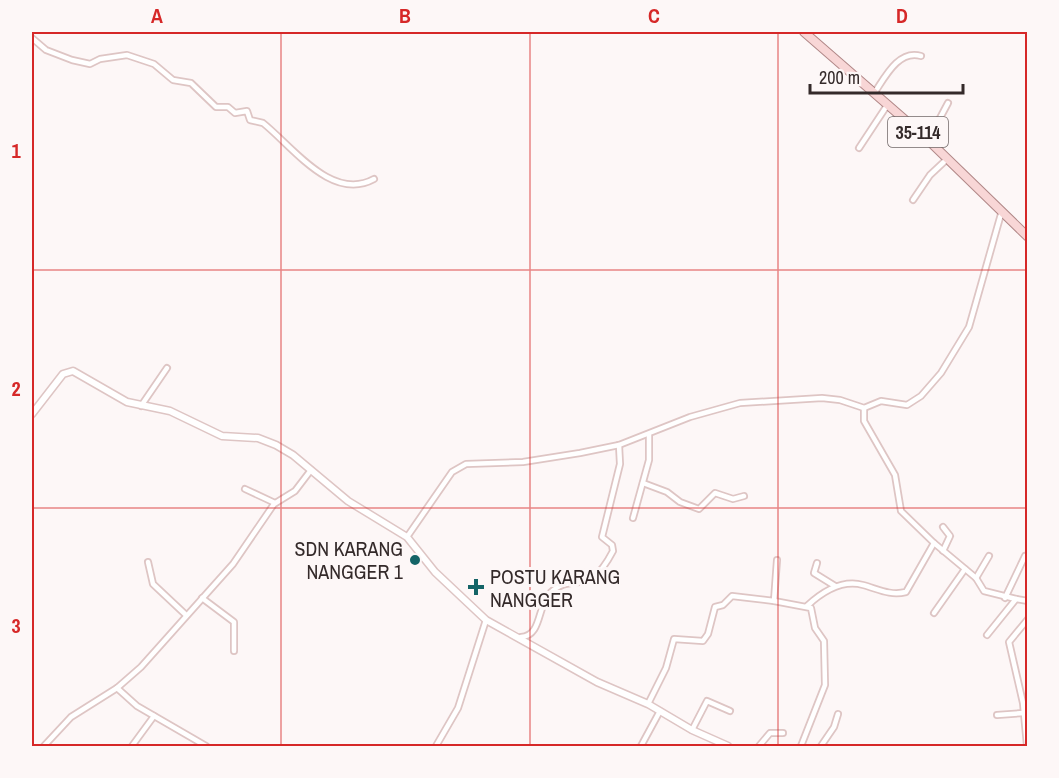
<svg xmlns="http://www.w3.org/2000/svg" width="1059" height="778" font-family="'Archivo Narrow',sans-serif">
<rect width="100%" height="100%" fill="#fdf7f7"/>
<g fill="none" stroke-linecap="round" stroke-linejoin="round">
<defs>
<g id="minor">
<path d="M32,38L46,50L72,60L90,64L100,59L127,55L154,64L173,80L191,83L216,107H228L235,113L247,111L250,120L263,123C293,147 332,202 374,179"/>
<path d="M875,92C885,77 899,49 921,56"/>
<polyline points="923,136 940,118 948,103"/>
<polyline points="859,148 888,104"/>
<polyline points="913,200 930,175 946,160"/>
<polyline points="141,406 167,368"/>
<polyline points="864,408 864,421 895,475 901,511 934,543"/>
<polyline points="643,483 667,492 680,502 699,509 715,493 733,499 744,496"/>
<polyline points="245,489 275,503"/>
<polyline points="633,518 649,460 649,435"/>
<polyline points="407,537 452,472 466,464 523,462 580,453 619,445 690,417 740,403 822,398 840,400 864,408 881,401 907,405 921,396 941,373 969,327 1001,214"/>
<polyline points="943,551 950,536 943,527"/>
<polyline points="148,562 153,584 186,615"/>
<polyline points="817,563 814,573 835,586"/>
<polyline points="976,578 989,556"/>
<polyline points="202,598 234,622 234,651"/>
<polyline points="1005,598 1025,556"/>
<polyline points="774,601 811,608 815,628 824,641 825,685 801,746"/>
<path d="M807,606C822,592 841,579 863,585C878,589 890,596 906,592L934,543L976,578L984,591L1016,599"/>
<polyline points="934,613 965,569"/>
<polyline points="987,635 1016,599 1028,601"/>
<path d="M521,637C542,636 537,606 550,593C574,570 587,601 613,551L612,545L602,537L620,464L619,445"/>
<polyline points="117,688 137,706 206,746"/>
<polyline points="648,704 666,668 674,639 703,641 708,634 715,607 723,605 732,596 774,601 777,560"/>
<polyline points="997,715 1024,713"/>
<polyline points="692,730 707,701 730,711"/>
<polyline points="44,746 71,717 117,688 141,667 233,564 274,504 295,491 311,470"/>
<polyline points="132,746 154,716"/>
<polyline points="436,746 458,708 486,620"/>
<polyline points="641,746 660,711"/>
<polyline points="759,746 770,733 783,733"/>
<polyline points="821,746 834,727 838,714"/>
<polyline points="1027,746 1023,703 1009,642 1028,619"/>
</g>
<polyline id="tertiary" points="32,414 63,374 73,371 127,402 170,411 222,436 258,438 276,445 293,455 348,501 407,537 435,572 486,620 597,682 648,704 692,730 728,746"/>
<polyline id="primary" points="804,32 927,139 1028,237"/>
</defs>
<use href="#minor" stroke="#dec5c4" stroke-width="8"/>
<use href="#tertiary" stroke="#dec5c4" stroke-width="9"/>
<use href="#primary" stroke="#b18888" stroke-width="10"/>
<use href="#minor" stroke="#fff" stroke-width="4.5"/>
<use href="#tertiary" stroke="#fff" stroke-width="6"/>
<use href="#primary" stroke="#f8d6d6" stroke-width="8"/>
</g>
<path fill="none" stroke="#d62828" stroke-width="1.5" stroke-opacity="0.55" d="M281,32V746M530,32V746M778,32V746M32,270H1028M32,508H1028"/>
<g fill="#146467" stroke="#fdf7f7" stroke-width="2">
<circle cx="415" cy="560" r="6"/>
<path d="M473 578h6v6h6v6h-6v6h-6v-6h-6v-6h6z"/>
</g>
<g text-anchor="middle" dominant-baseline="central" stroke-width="6" stroke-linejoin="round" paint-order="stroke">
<rect fill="#fdf7f7" stroke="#706868" stroke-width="1.5" x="888" y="117" width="60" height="30" rx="4.5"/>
<g font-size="18" font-weight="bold" fill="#342a2a">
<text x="918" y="132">35-114</text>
</g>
<g font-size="20" fill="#342a2a" stroke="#fdf7f7" text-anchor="end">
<text x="403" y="548">SDN KARANG<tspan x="403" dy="23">NANGGER 1</tspan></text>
<text x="490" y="576" text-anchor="start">POSTU KARANG<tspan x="490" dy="23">NANGGER</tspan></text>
</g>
</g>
<rect width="1059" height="778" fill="none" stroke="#fdf7f7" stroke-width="66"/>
<path d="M810 84v9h153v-9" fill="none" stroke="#342a2a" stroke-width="3"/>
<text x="819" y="84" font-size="18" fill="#342a2a" stroke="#fdf7f7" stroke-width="4.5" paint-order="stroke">200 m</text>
<rect x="33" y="33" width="993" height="712" fill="none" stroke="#d62828" stroke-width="2"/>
<g font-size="20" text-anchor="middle" font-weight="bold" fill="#d62828">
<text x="157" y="23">A</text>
<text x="405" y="23">B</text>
<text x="654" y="23">C</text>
<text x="902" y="23">D</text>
<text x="16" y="158">1</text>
<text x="16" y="396">2</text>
<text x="16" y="633">3</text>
</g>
</svg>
